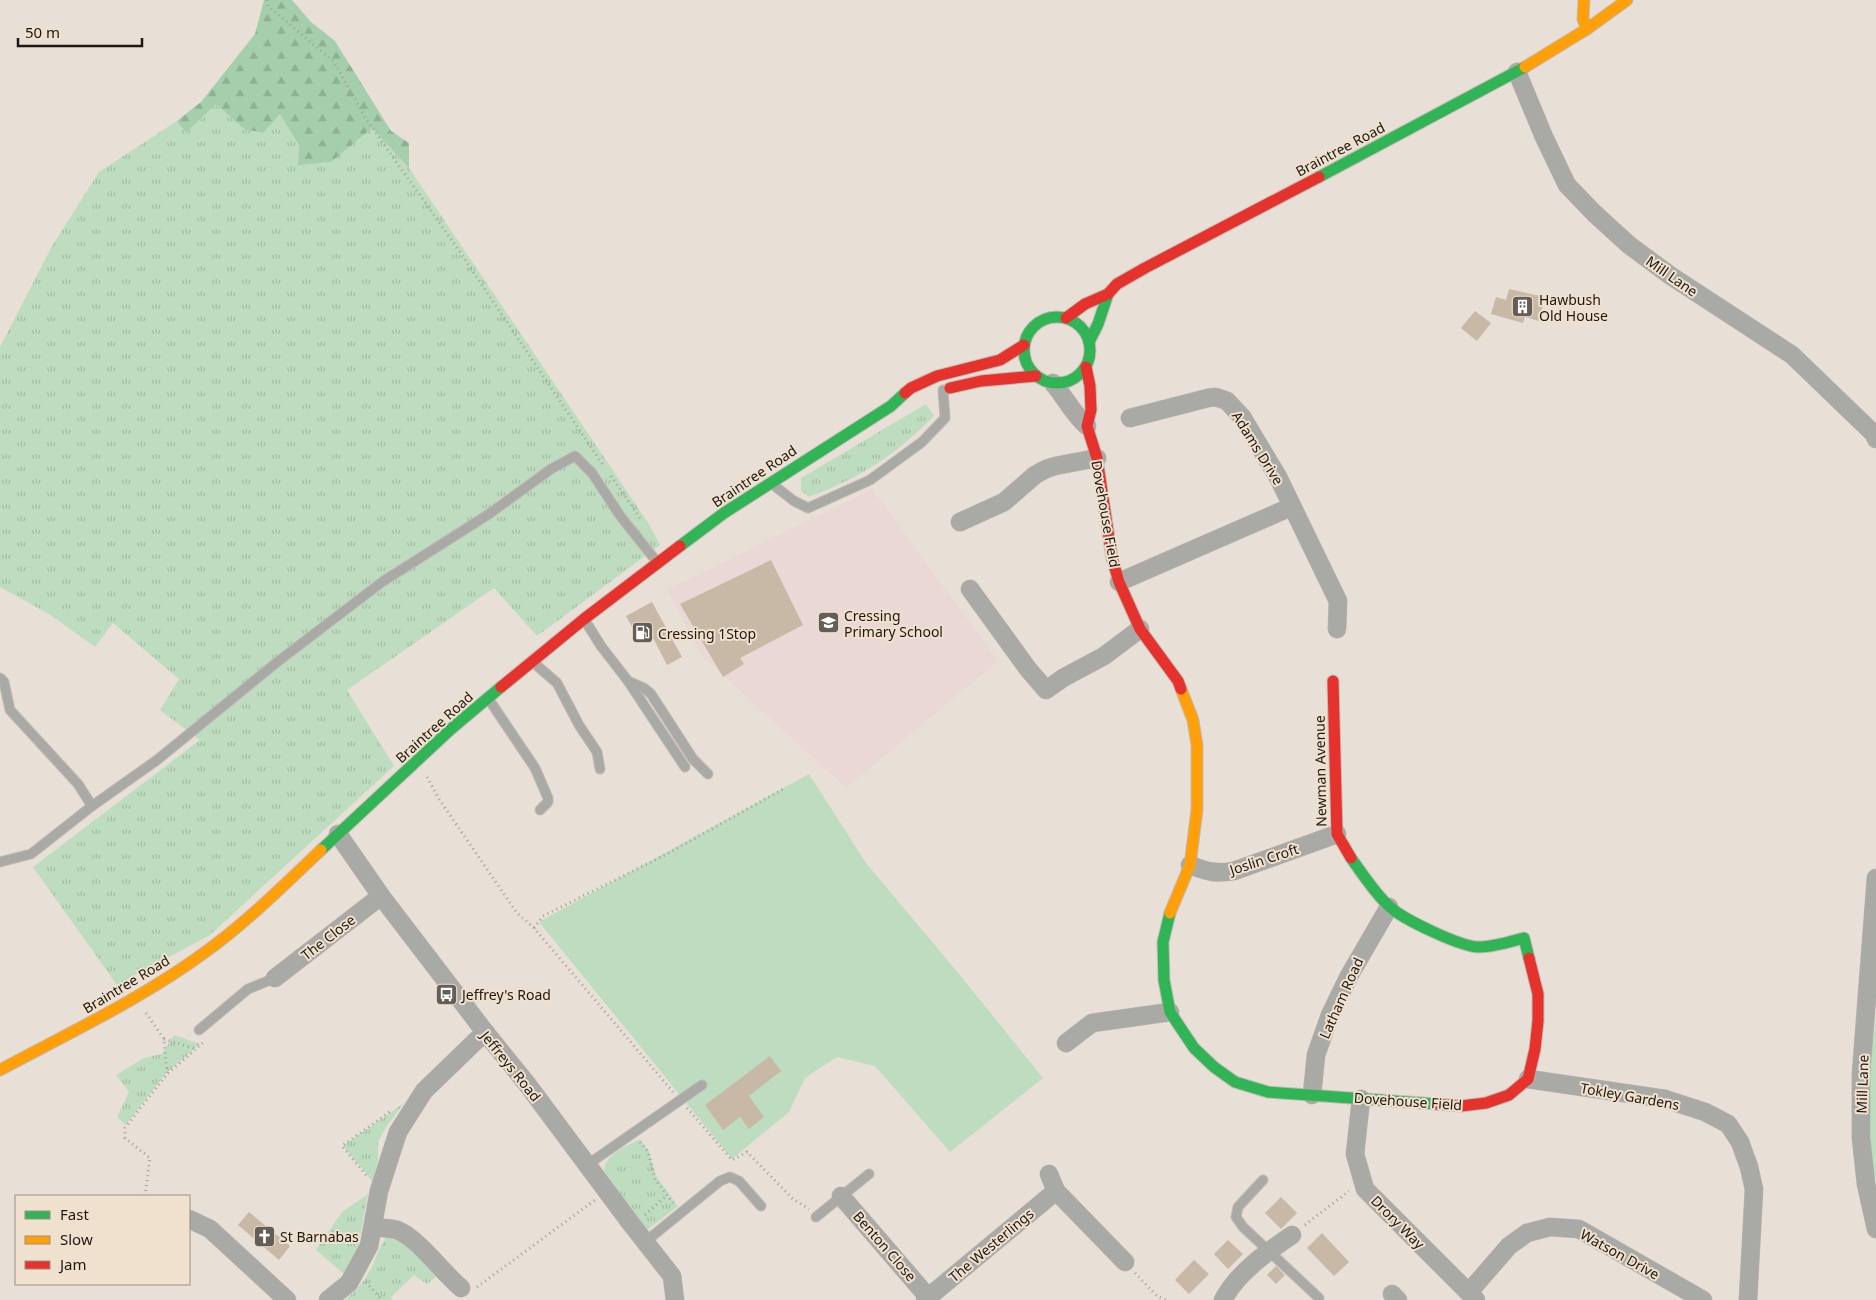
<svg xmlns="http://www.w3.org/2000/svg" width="1876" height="1300" font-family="'Noto Sans',sans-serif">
<defs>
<pattern id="grass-tufts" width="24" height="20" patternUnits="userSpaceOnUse" patternTransform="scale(1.25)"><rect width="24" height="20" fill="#beddc0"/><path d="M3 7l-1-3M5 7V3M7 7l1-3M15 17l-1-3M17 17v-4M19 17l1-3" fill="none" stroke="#a3bda4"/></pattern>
<pattern id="forest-firs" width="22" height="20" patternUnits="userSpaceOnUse" patternTransform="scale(1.25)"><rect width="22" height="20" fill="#a5ceac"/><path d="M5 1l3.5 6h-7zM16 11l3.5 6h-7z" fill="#8eb093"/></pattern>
</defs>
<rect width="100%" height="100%" fill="#e8dfd6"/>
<polygon fill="#ead8d6" points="872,489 998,661 846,788 702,656 667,590"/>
<g fill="url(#grass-tufts)">
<polygon points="216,104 244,129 280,113 299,145 298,165 372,128 409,168 649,524 660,545 537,636 494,588 347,690 394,766 210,935 117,985 33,867 200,740 160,710 179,679 113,623 95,647 49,614 0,587 0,347 52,246 99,172 177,121 186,133"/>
<path d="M926,404L934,416C894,456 862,477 809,497L801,491V478Z"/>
<path d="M1876,1018V1181C1862,1128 1869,1072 1876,1018Z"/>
<polygon points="174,1035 200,1044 166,1073 126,1125 117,1117 129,1092 116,1075 144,1058 162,1054"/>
<polygon points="404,1103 386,1127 378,1142 378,1160 373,1182 343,1146"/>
<path d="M640,1139L649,1151L656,1176L678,1206L647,1230L604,1173C604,1154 625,1147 640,1139Z"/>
<polygon points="368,1194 358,1247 344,1274 316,1250 342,1212"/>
<path d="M387,1236H398L436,1270L437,1276L427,1284L414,1275L391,1297L393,1300H345C357,1290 366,1279 373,1265C377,1255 380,1246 387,1236Z"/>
</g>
<polygon fill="url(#forest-firs)" points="264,0 292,0 311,22 335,41 391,131 409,143 409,168 372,128 331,162 298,165 299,145 280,114 263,133 244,129 216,104 186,133 177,121 201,102 255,34"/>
<polygon fill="#beddc0" points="809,774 866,863 959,974 1043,1078 950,1152 875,1066 837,1057 805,1078 789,1112 732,1159 539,922"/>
<g fill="#c8b8a6">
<polygon points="1509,289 1540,296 1539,300 1544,301 1539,321 1525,317 1523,323 1491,314 1496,297 1506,300"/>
<polygon points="1475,311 1491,323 1477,341 1461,328"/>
<polygon points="771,560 803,625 740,658 744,664 723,677 680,604"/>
<polygon points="652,602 682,657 667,665 647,626 635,632 626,616"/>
<polygon points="770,1056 781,1071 749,1096 764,1117 749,1129 740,1117 723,1130 705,1105"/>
<polygon points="1281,1197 1297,1213 1281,1229 1265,1213"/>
<polygon points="249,1212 290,1246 279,1260 238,1225"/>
<polygon points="1322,1233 1349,1262 1334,1276 1307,1248"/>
<polygon points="1228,1240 1243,1254 1228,1269 1214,1254"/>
<polygon points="1194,1260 1209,1274 1189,1294 1175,1280"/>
<polygon points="1276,1266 1285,1275 1276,1284 1267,1275"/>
</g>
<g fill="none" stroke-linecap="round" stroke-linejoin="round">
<defs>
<g id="lane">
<polyline points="772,484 794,501 808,508 870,480 922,442 945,418 943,390"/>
<polyline points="584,619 601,646 628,681 644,688 651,694 693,759 708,774"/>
<polyline points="534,663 557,683 579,725 597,752 600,769"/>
<polyline points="0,678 4,682 10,710 78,784 92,806 157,760 276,663 382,582 489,514 551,469 575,456 592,473 621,517 657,562"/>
<polyline points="628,681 685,767"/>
<polyline points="488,698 535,768 548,798 548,802 540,810"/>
<polyline points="0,862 31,854 92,806"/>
<polyline points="199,1030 248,989 275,978"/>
<polyline points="587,1165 702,1085"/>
<polyline points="1263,1180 1238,1207 1236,1217 1243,1227 1319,1298"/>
<polyline points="816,1217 869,1174"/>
<polyline points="645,1242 720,1181 730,1177 739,1181 761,1206"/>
</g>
<g id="street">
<polyline points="1517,72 1544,137 1567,185 1594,213 1629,245 1671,276 1792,355 1874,434 1876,439"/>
<path d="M1053,383C1065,397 1073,414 1087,426"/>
<polyline points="1130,418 1208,398 1216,397 1227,401 1242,417 1278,477 1338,601 1337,629"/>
<polyline points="960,522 1004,502 1035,475 1046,469 1055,466 1097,458"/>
<polyline points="1119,582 1291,507"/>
<polyline points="970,589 1028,669 1046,690 1063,678 1104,656 1140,629"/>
<polyline points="338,834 381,896 485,1032 527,1084 632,1225 672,1276 675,1300"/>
<path d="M1190,865C1208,872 1216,874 1234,871L1337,834"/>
<polyline points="1876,878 1861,1074 1861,1138 1866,1184 1876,1229"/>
<polyline points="275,978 381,896"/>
<polyline points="1066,1043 1092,1023 1170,1012"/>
<polyline points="1528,1079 1665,1099 1705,1112 1728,1124 1740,1142 1749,1167 1754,1189 1748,1300"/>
<polyline points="1312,1095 1316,1055 1330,1015 1349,976 1389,907"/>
<polyline points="1361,1099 1355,1154 1365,1189 1476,1300"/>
<polyline points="1049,1174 1056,1191 1125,1262"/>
<polyline points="841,1196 928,1297"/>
<polyline points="189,1219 210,1229 287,1300"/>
<path d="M373,1227C381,1228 390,1228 397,1230C417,1237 443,1273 461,1288"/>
<polyline points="1469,1292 1509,1246 1527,1233 1550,1227 1579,1229 1703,1300"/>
<polyline points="1392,1294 1398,1300"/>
<polyline points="328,1300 349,1283 369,1246 379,1191 398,1132 424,1091 485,1032"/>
<polyline points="925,1300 1056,1191"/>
<path d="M1223,1300C1237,1273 1267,1252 1292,1235"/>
</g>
<g id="fast">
<polyline points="1319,177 1525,67"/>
<circle cx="1057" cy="350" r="33"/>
<polyline points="1089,342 1098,324 1108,294"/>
<polyline points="680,546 724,513 891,406 905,393"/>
<polyline points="321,850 451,729 501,687"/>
<path d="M1351,858C1361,872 1376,895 1389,906C1402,919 1461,947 1479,947C1494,947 1509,942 1524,938L1529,958"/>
<polyline points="1170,913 1163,942 1164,980 1170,1012 1194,1048 1214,1067 1235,1082 1268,1092 1436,1104"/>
</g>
<g id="slow">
<polyline points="1584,0 1583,19 1587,29"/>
<polyline points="1525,67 1587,29 1627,0"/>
<polyline points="1170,913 1190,865 1197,810 1197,745 1193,720 1181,689"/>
<path d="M0,1070C69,1033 141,999 204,953C246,923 284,885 321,850"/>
</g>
<g id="jam">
<polyline points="1066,318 1085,304 1108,294 1117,284 1145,268 1319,177"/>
<polyline points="1086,367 1090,386 1091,410 1087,426 1097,458 1112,558 1119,582 1140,629 1178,681 1181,689"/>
<polyline points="950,388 981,381 1036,376"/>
<polyline points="905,393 911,388 937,376 1000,360 1024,345"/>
<polyline points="1333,681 1337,834 1351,858"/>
<polyline points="501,687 584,619 680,546"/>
<polyline points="1436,1104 1461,1106 1486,1103 1509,1095 1528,1079 1535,1049 1538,1021 1538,994 1529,958"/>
</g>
</defs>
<use href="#lane" stroke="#c2bbb4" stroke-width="11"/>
<use href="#street" stroke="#c2bbb4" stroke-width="19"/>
<use href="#fast" stroke="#c2bbb4" stroke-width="13"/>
<use href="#slow" stroke="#c2bbb4" stroke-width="13"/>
<use href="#jam" stroke="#c2bbb4" stroke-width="13"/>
<g stroke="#a2a19e" stroke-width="3" stroke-dasharray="1 4" stroke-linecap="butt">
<polyline points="267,0 268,6 334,62 366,119 453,242 603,465"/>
<polyline points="611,476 642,521"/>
<polyline points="427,777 439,799 517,913 534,928 673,1092"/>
<polyline points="534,928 543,916 665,855 785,788"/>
<polyline points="146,1013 164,1039 167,1073"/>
<polyline points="164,1039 196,1049"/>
<polyline points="687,1108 732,1160 747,1152 793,1199 809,1209"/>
<polyline points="640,1142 648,1152 655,1179 673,1203"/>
<polyline points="366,1175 342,1146 391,1111"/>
<polyline points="145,1196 150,1158 125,1138 125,1128 167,1074 205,1041"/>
<polyline points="645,1215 667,1195"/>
<polyline points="1305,1225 1349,1191"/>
<polyline points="1135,1273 1157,1296 1166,1300"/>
<polyline points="366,1282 382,1300"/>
<polyline points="477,1287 595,1200"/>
</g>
<use href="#lane" stroke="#a9a9a6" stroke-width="9"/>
<use href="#street" stroke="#a9a9a6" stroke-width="18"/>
<use href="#fast" stroke="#30b455" stroke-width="11"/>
<use href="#slow" stroke="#ff9f0a" stroke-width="11"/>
<use href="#jam" stroke="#e5322d" stroke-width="11"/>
</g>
<defs>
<symbol id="building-square" viewBox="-11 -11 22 22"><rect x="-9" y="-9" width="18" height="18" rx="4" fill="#655e57" stroke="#f0e0ce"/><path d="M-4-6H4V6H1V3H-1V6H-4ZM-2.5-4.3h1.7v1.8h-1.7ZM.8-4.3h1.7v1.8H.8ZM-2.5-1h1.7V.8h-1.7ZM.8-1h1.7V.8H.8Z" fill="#fff"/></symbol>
<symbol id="school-square" viewBox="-11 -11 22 22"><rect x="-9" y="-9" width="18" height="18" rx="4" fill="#655e57" stroke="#f0e0ce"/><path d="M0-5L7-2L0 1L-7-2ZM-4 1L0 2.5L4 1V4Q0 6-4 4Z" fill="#fff"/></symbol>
<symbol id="fuel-square" viewBox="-11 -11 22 22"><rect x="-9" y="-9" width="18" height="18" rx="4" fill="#655e57" stroke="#f0e0ce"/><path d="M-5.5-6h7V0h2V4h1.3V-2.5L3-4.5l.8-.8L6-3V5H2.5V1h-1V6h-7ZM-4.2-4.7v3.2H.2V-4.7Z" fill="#fff"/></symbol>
<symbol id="bus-square" viewBox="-11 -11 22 22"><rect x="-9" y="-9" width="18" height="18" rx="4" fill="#655e57" stroke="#f0e0ce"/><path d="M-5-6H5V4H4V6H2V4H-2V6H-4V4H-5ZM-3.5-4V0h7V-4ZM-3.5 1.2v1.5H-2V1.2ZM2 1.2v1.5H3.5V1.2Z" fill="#fff"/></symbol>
<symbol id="church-square" viewBox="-11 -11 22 22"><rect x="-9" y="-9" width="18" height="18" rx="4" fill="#655e57" stroke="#f0e0ce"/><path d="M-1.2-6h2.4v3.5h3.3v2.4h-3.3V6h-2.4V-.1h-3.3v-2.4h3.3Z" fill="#fff"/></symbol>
</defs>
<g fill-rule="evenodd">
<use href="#building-square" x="1510" y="294" width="25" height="25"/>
<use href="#school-square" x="816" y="610" width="25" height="25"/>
<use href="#fuel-square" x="630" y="620" width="25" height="25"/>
<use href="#bus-square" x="434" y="982" width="25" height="25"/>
<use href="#church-square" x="252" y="1224" width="25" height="25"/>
</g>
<g text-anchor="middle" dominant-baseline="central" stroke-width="4" stroke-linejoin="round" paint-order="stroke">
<g font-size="14" fill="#1e1812" stroke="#f0e0ce">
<text transform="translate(1340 149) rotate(-28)">Braintree Road</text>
<text transform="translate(1672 276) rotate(35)">Mill Lane</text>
<text transform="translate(1258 448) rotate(58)">Adams Drive</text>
<text transform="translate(754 476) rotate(-34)">Braintree Road</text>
<text transform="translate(1106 514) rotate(80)">Dovehouse Field</text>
<text transform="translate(434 727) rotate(-42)">Braintree Road</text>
<text transform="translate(1320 771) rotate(-91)">Newman Avenue</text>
<text transform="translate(1264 859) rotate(-18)">Joslin Croft</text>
<text transform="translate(328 937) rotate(-38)">The Close</text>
<text transform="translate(126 984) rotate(-31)">Braintree Road</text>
<text transform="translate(1341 998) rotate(-66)">Latham Road</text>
<text transform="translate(511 1066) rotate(51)">Jeffreys Road</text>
<text transform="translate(1862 1084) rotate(-88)">Mill Lane</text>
<text transform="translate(1630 1096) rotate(10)">Tokley Gardens</text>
<text transform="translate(1408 1101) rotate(4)">Dovehouse Field</text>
<text transform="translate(1398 1222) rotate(45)">Drory Way</text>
<text transform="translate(991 1245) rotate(-40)">The Westerlings</text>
<text transform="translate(885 1246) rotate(49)">Benton Close</text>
<text transform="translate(1620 1254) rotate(29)">Watson Drive</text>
</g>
<g font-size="14" fill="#1e1812" stroke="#f0e0ce" text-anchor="start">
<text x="1539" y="299">Hawbush<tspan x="1539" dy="16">Old House</tspan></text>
<text x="844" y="615">Cressing<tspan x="844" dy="16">Primary School</tspan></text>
<text x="658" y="633">Cressing 1Stop</text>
<text x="462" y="994">Jeffrey's Road</text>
<text x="280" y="1236">St Barnabas</text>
</g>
</g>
<rect x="15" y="1195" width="175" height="90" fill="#f0e0ce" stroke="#9c9083"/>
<rect x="25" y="1211" width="25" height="8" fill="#30b455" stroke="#9c9083"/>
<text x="60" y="1220" font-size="15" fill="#1e1812">Fast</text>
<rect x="25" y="1236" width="25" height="8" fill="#ff9f0a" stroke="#9c9083"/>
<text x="60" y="1245" font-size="15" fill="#1e1812">Slow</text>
<rect x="25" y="1261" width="25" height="8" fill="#e5322d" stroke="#9c9083"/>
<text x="60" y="1270" font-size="15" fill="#1e1812">Jam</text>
<path d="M18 38v8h124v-8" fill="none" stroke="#1e1812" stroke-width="2.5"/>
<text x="25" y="38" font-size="15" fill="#1e1812" stroke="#f0e0ce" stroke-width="4" paint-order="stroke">50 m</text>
</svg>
